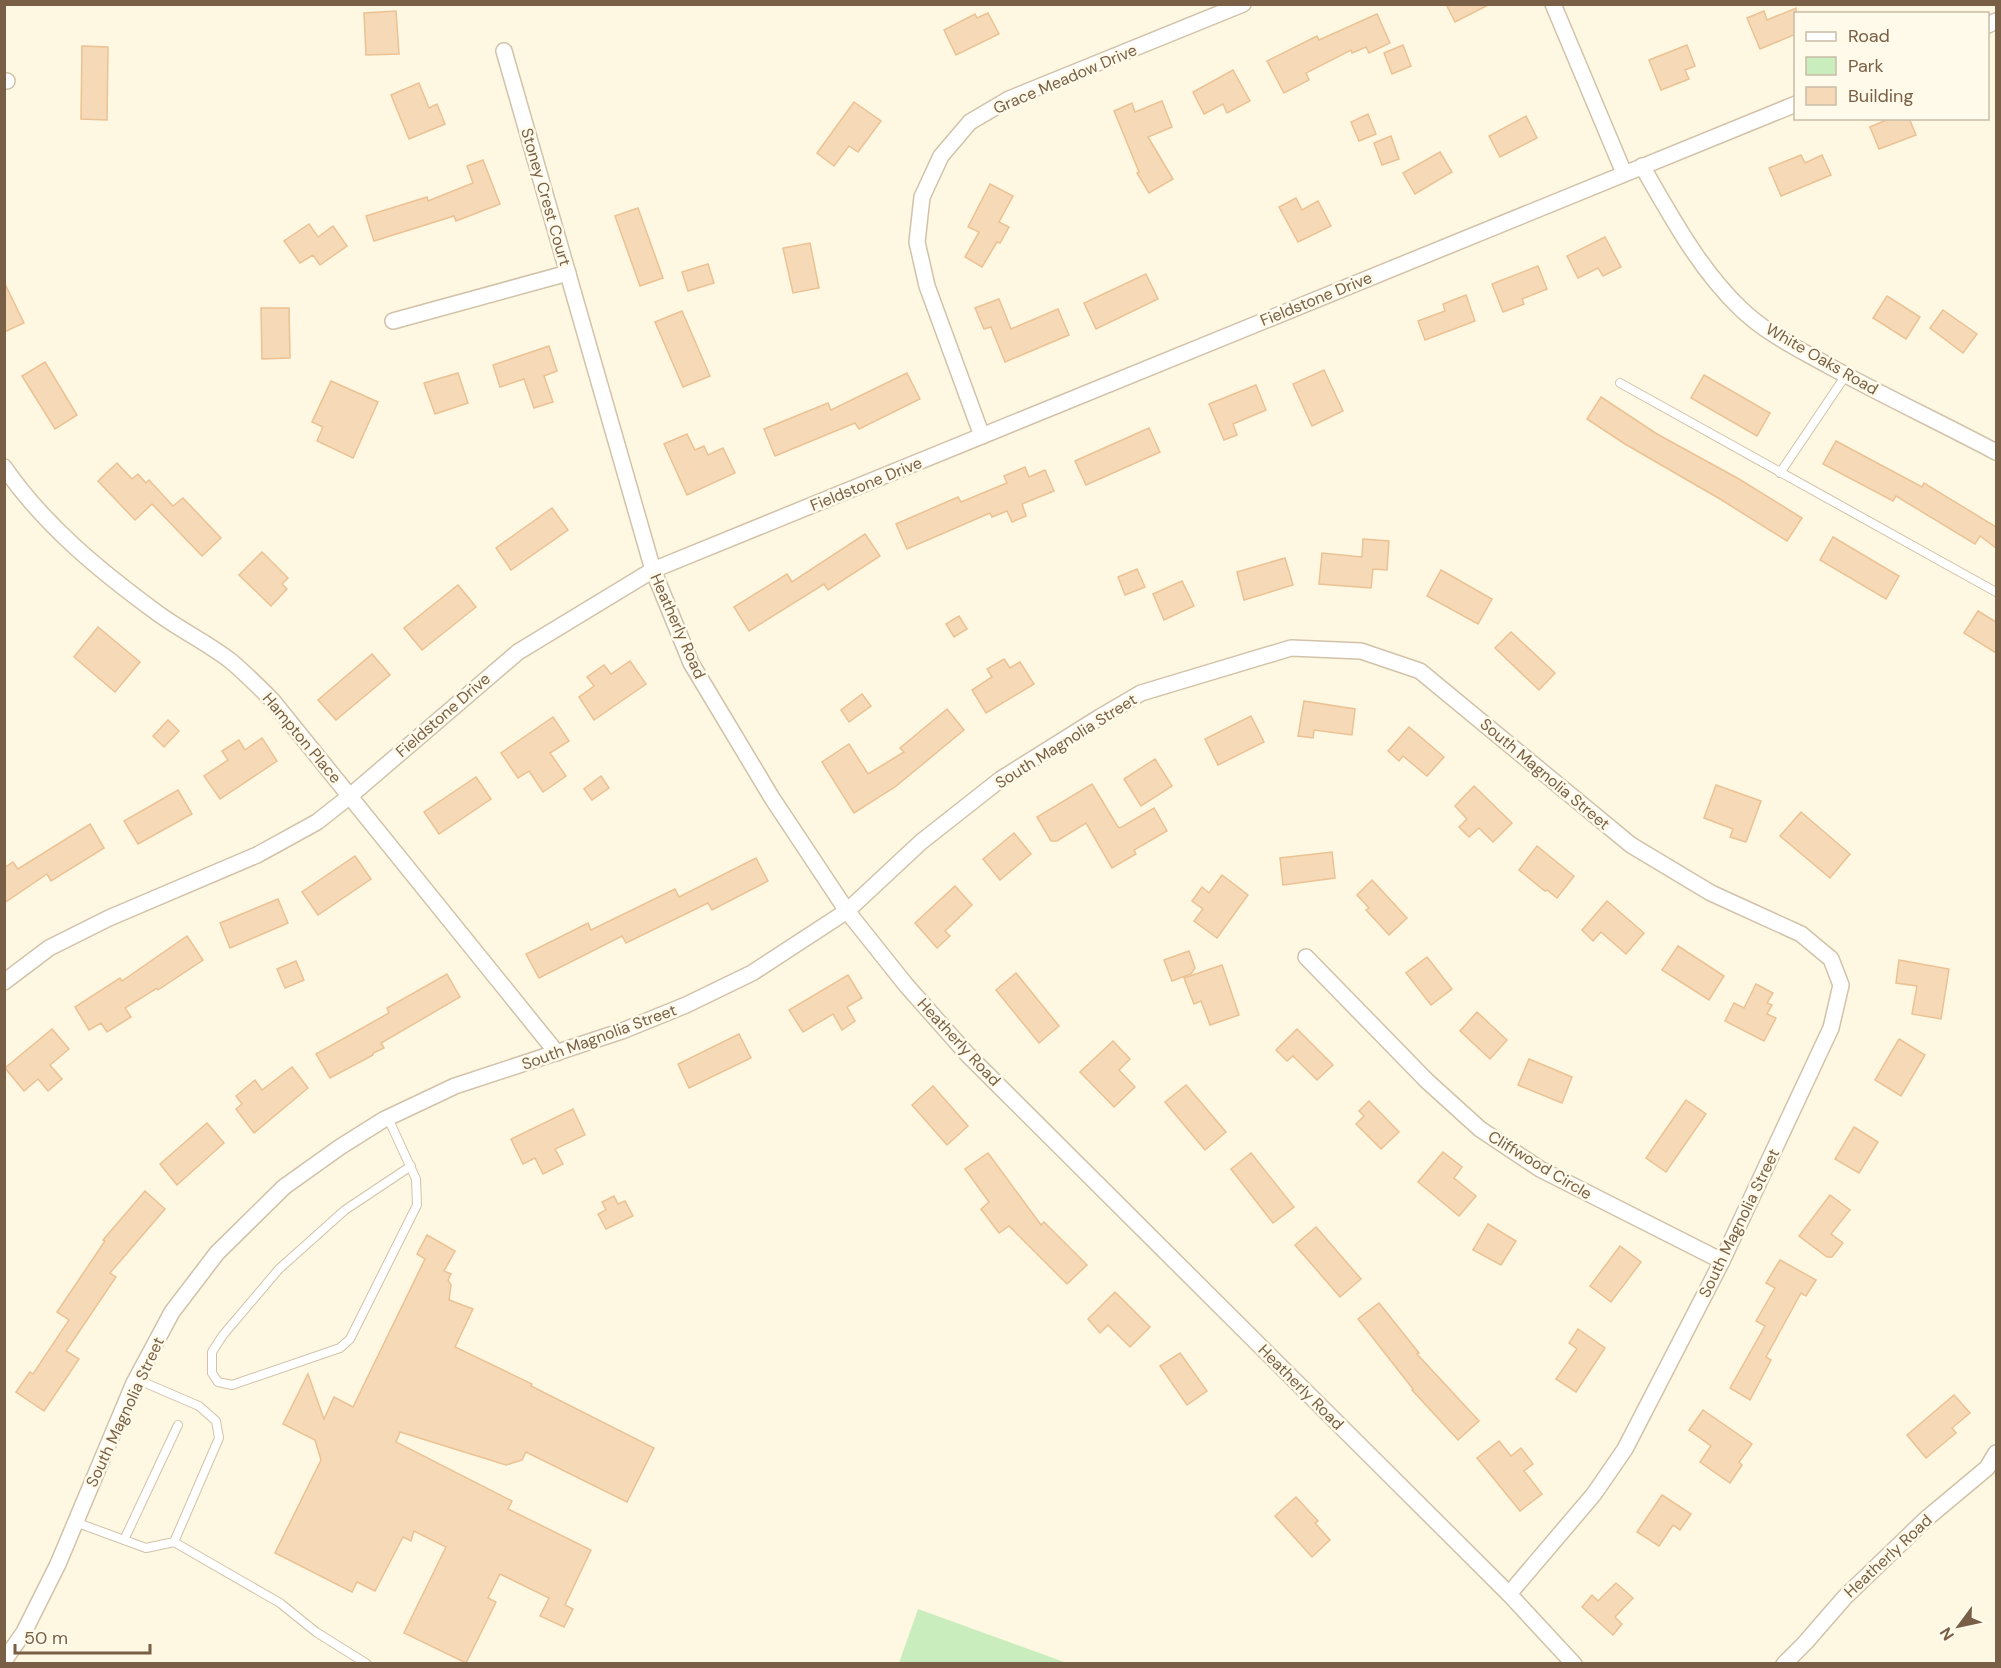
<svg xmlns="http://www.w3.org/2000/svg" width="2001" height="1668" font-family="'DM Sans',sans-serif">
<rect width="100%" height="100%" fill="#fef7e1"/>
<polygon fill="#caedbe" points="918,1609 1067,1663 899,1663"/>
<g fill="#f6d9b6" stroke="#ebc294" stroke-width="1.5">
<polygon points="1446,4 1490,4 1455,22"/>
<polygon points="1796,8 1796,34 1760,49 1747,18 1764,11 1767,20"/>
<polygon points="396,11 399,54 366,55 364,13"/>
<polygon points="988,13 999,34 956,55 944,30 975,14 977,18"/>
<polygon points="1377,14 1390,43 1369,53 1366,47 1352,53 1351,50 1306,73 1309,80 1284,93 1267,61 1317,36 1319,40"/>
<polygon points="1403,45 1411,66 1392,74 1384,53"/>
<polygon points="1687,45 1695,66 1685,70 1689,79 1661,90 1649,60"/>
<polygon points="82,46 108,47 107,120 81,119"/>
<polygon points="1233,70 1250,101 1227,113 1223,104 1204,114 1193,92"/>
<polygon points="419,83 429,108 437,104 445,124 409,139 391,95"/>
<polygon points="1162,101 1172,127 1148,137 1173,179 1149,193 1137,173 1139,172 1114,111 1132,103 1135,112"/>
<polygon points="854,102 881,121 858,152 849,146 834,166 817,153"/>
<polygon points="1368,114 1376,134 1359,141 1351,122"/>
<polygon points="1526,116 1537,138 1500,157 1489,136"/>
<polygon points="1891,118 1909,118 1916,135 1879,149 1870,127"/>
<polygon points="1391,136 1399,159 1382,165 1374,143"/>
<polygon points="1440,152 1452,172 1415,194 1403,173"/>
<polygon points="1801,155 1805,163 1822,155 1831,175 1781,196 1769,168"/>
<polygon points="483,160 500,204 456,221 454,216 374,241 366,216 427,197 428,201 473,183 467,166"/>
<polygon points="990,184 1013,196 999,222 1009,227 1000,243 997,242 982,267 965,257 979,232 968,227"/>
<polygon points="1296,198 1302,210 1318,201 1331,226 1298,242 1279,207"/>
<polygon points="638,208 663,278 640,286 615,216"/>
<polygon points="309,224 318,237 333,226 347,246 320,265 313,255 300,263 284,241"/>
<polygon points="1605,237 1621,267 1603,276 1598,268 1578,278 1567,256"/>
<polygon points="810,243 819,288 793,293 783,248"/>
<polygon points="708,264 714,283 688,291 682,272"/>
<polygon points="1538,266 1547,289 1522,299 1524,304 1503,312 1492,284"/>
<polygon points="1146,274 1158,299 1096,329 1084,303"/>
<polygon points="4,282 24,323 4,332"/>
<polygon points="1466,295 1475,321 1425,340 1418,321 1445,311 1443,304"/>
<polygon points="1887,296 1920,317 1906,339 1873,318"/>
<polygon points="999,299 1011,329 1058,309 1069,335 1005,362 991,327 984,329 975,308"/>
<polygon points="261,308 289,308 290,358 262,359"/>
<polygon points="1943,310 1977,334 1963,353 1930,328"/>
<polygon points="682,311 710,376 683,387 655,322"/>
<polygon points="549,346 557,371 544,376 553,402 534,408 524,379 500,387 493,365"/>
<polygon points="45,362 77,415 55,429 22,376"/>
<polygon points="1324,370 1343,411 1312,426 1293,384"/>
<polygon points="458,373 468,403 435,414 424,383"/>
<polygon points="907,373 920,399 859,429 855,423 775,456 764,429 828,403 831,410"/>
<polygon points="1704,375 1770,413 1757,436 1691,398"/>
<polygon points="331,381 378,402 353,458 317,441 323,427 312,422"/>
<polygon points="1256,385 1266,410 1233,424 1237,435 1224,440 1209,404"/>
<polygon points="1601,397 1657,434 1739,479 1802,518 1787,541 1720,499 1625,444 1587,419"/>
<polygon points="1149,428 1160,452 1086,485 1075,461"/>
<polygon points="687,434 695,450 704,446 708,455 723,448 735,473 687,495 664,444"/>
<polygon points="1836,441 1922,487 1924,483 1996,527 1996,548 1980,536 1975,544 1896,496 1893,501 1823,464"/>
<polygon points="117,463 132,479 138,474 146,483 149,480 173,506 183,498 221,538 202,556 152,504 135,520 98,481"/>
<polygon points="1025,467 1029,477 1045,470 1054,491 1022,504 1026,516 1012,522 1007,511 992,517 990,513 907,549 896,524 958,497 961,502 1007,483 1004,476"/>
<polygon points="552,508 568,530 511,570 496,548"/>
<polygon points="865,534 880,556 828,590 824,584 749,631 734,607 787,574 792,582"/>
<polygon points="1833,537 1899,576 1886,599 1820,560"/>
<polygon points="1363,539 1389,541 1387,570 1373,569 1371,588 1319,584 1322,553 1362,557"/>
<polygon points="262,552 288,578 282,584 287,589 271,606 239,575"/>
<polygon points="1285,558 1293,585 1244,600 1237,572"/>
<polygon points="1137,569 1145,587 1125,595 1118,577"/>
<polygon points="1441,570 1492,599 1478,624 1427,596"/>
<polygon points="1182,581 1194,606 1164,620 1153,594"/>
<polygon points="458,585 476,607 422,650 404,628"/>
<polygon points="1978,611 1996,622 1996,653 1964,633"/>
<polygon points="959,616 967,629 954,637 946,624"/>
<polygon points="98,627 140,662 115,692 74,657"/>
<polygon points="1511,632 1555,673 1539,690 1495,648"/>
<polygon points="372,654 390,675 336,720 318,700"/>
<polygon points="1004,659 1010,668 1020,662 1034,684 986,713 972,690 992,677 987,669"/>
<polygon points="630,661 646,684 594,720 579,697 594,686 587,677 604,665 611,674"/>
<polygon points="862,694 871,706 849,722 841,710"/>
<polygon points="1304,701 1355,709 1352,735 1314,730 1313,738 1298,736"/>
<polygon points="947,709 964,730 895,787 854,813 822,762 849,744 868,774 904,752 900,748"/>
<polygon points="1251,716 1264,742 1218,765 1205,739"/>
<polygon points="553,717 569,741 550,753 566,776 543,792 529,771 518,778 501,753"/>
<polygon points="168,720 179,731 164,747 153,736"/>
<polygon points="1409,727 1444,757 1427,776 1403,756 1399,761 1388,751"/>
<polygon points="262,738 277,761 220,799 204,776 228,760 222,751 239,740 245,750"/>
<polygon points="1155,759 1172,786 1141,806 1124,779"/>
<polygon points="601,776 609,788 592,800 584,789"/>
<polygon points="476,777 491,799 439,834 424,812"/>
<polygon points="1092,784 1118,827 1120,828 1154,808 1167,831 1134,850 1136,854 1112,868 1086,823 1057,841 1051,841 1037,817"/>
<polygon points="1716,785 1761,801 1746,842 1730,837 1733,829 1704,818"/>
<polygon points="1474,786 1512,823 1493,842 1479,828 1469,837 1459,827 1467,819 1455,806"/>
<polygon points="178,790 192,814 138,844 124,821"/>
<polygon points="1801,812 1850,854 1830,878 1780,836"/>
<polygon points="90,824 104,848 51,881 47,874 4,903 4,868 13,862 18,869"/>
<polygon points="1014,833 1031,854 1000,880 983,859"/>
<polygon points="1537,846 1574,876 1557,898 1547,890 1545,891 1519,870"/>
<polygon points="1332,852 1335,878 1283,885 1280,858"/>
<polygon points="355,856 371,879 318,915 302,892"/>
<polygon points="756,858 768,881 712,910 708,903 626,943 622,936 539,978 526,954 588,923 591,930 675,889 679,897"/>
<polygon points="1222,875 1248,895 1217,938 1194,921 1203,909 1192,901 1202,887 1209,893"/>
<polygon points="1372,880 1407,918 1389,935 1366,910 1369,908 1357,895"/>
<polygon points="955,886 972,905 945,931 950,936 937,948 915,923"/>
<polygon points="278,899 288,923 230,948 220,923"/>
<polygon points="1607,901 1644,933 1626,954 1601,932 1593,941 1582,930"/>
<polygon points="187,936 203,960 158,990 157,988 125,1008 131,1017 107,1032 101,1023 89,1030 75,1007 120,978 122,981"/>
<polygon points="1678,946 1724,976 1709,1000 1662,970"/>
<polygon points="1189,951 1195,968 1191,974 1172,981 1164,960"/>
<polygon points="1427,957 1452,989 1431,1005 1406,973"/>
<polygon points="1899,960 1949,969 1941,1019 1912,1014 1917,986 1896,983"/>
<polygon points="296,961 304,980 285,988 277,969"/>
<polygon points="1222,965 1239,1015 1210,1025 1201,1001 1194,1004 1184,978"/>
<polygon points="1016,973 1059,1026 1039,1043 996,990"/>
<polygon points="447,974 460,997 381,1043 384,1048 373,1053 373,1055 330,1078 316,1054 389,1013 387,1008"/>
<polygon points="848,975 862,998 847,1007 855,1021 842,1030 833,1014 803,1032 789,1010"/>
<polygon points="1756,984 1773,993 1767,1003 1772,1005 1767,1014 1776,1018 1764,1041 1725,1021 1734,1003 1744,1008"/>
<polygon points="1477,1012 1507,1040 1490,1059 1460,1031"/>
<polygon points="52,1029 69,1049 50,1065 62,1079 48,1091 38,1079 24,1091 5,1068"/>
<polygon points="1297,1029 1333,1065 1317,1080 1293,1056 1287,1061 1276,1050"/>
<polygon points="739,1034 751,1058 689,1088 678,1064"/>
<polygon points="1899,1039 1925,1055 1901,1096 1875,1080"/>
<polygon points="1113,1041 1130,1059 1119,1070 1135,1087 1114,1107 1080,1072"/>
<polygon points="1529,1059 1572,1077 1562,1103 1518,1085"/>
<polygon points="292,1067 308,1088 254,1133 236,1109 242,1104 236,1096 255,1080 262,1090"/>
<polygon points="1186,1085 1226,1132 1205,1150 1165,1102"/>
<polygon points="933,1086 968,1126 947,1145 912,1105"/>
<polygon points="1686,1100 1706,1114 1666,1172 1646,1158"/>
<polygon points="1369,1101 1399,1132 1381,1149 1356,1124 1364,1116 1359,1111"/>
<polygon points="573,1109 585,1135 555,1149 563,1164 543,1174 535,1158 523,1164 511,1139"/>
<polygon points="207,1123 224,1143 177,1185 160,1164"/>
<polygon points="1854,1127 1878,1142 1859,1173 1835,1159"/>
<polygon points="1443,1152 1462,1167 1454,1178 1476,1196 1459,1216 1418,1182"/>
<polygon points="988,1153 1041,1225 1044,1222 1087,1265 1067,1284 1009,1226 999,1233 981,1209 989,1202 965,1169"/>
<polygon points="1251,1153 1294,1207 1273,1223 1231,1169"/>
<polygon points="145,1191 165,1209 110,1273 116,1277 66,1351 79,1359 44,1411 16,1392 30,1372 33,1374 69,1320 57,1312 105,1241 103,1240"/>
<polygon points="1830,1195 1850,1210 1831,1234 1843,1243 1832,1257 1827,1257 1799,1236"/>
<polygon points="614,1196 618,1204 625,1201 633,1216 606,1229 598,1214 606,1210 602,1202"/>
<polygon points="1488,1224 1516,1241 1501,1265 1473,1250"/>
<polygon points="1316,1227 1361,1279 1340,1297 1295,1245"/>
<polygon points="427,1235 455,1251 444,1271 451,1274 448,1280 451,1285 449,1300 473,1309 455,1347 532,1384 531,1386 654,1448 627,1502 526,1452 522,1460 506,1465 400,1432 396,1442 512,1501 508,1509 591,1550 565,1605 573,1609 564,1627 540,1616 549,1598 500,1574 488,1598 496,1602 466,1663 404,1633 446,1547 414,1531 411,1541 403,1537 375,1591 357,1582 352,1592 275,1553 321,1460 315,1440 283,1424 308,1374 324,1419 334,1397 353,1407 425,1259 417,1254"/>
<polygon points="1620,1246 1641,1262 1611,1302 1590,1286"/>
<polygon points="1780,1260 1816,1280 1806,1296 1801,1293 1766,1357 1771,1360 1750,1400 1730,1388 1765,1326 1756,1321 1775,1288 1766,1283"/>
<polygon points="1115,1292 1150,1327 1130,1347 1108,1325 1100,1333 1088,1319"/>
<polygon points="1379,1303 1419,1353 1417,1354 1479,1421 1458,1440 1412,1390 1413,1389 1358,1319"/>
<polygon points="1578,1329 1605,1348 1576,1392 1556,1379 1577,1349 1569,1343"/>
<polygon points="1180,1353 1207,1391 1187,1405 1160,1366"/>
<polygon points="1954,1395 1970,1413 1952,1428 1956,1433 1926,1458 1907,1435"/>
<polygon points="1703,1410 1752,1444 1739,1462 1742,1465 1730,1483 1700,1462 1711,1446 1689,1430"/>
<polygon points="1499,1441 1511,1456 1521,1448 1533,1464 1524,1471 1542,1494 1520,1511 1477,1458"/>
<polygon points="1662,1495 1691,1514 1680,1530 1673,1525 1659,1546 1637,1532"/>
<polygon points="1296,1497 1318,1521 1315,1523 1330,1540 1312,1557 1275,1516"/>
<polygon points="1616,1583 1633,1598 1615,1617 1622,1624 1613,1635 1582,1607 1592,1595 1598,1601"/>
</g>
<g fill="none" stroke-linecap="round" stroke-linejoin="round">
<defs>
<g id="service">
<polyline points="1620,383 1996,592"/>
<polyline points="1780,473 1846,375"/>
<polyline points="388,1118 416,1179 417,1205 350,1339 340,1348 232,1385 218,1382 212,1373 212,1352 223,1335 279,1269 345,1210 411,1166"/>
<polyline points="136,1379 199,1406 216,1421 219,1438 174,1542"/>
<polyline points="75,1522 146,1548 174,1542 280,1603 316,1632 367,1664"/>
<polyline points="124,1540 178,1425"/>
</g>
<g id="minor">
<polyline points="1553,4 1624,173"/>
<polyline points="1988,25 1996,21"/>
<polyline points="504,51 653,570 691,663 772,798 847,911 906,985 968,1055 1509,1594 1574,1664"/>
<polyline points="4,81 7,81"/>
<path d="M1642,166C1671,216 1699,269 1741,309C1767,334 1799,349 1829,366C1884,396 1941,423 1996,452"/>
<polyline points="393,321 568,273"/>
<polyline points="982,436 927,286 917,242 922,197 941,156 970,122 1009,99 1243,4"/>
<path d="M4,467C44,525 100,571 156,612C180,630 208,643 232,662C246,674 259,687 272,700L557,1053"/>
<polyline points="1306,957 1427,1081 1480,1129 1540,1169 1722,1261"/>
<polyline points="4,982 49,948 109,918 257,855 317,822 350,796 518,652 653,570 1796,104"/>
<polyline points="4,1661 24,1632 58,1564 134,1383 172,1312 217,1253 284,1187 340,1147 383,1120 455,1086 622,1031 686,1005 752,973 847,911 921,842 1001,779 1100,717 1141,693 1291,648 1361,651 1420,671 1631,845 1711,893 1801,934 1831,959 1841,985 1831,1028 1722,1261 1625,1449 1594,1494 1509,1594"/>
<polyline points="1784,1664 1805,1643 1845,1597 1926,1519 1987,1468 1996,1453"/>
</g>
</defs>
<use href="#service" stroke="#d2c2a9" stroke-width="10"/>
<use href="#minor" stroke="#d2c2a9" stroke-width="18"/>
<use href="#service" stroke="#fff" stroke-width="8"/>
<use href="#minor" stroke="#fff" stroke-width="15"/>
</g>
<g text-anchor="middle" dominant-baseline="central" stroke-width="5" stroke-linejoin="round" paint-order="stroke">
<g font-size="16" fill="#785f45" stroke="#fffae9">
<text transform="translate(1065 79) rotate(-23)">Grace Meadow Drive</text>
<text transform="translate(546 197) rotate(74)">Stoney Crest Court</text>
<text transform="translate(1316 299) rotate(-22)">Fieldstone Drive</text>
<text transform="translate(1822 359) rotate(30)">White Oaks Road</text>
<text transform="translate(866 484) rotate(-22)">Fieldstone Drive</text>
<text transform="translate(678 626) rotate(66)">Heatherly Road</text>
<text transform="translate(443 715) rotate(-41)">Fieldstone Drive</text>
<text transform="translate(302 738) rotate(50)">Hampton Place</text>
<text transform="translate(1066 741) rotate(-32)">South Magnolia Street</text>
<text transform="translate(1545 774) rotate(40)">South Magnolia Street</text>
<text transform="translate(599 1037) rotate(-20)">South Magnolia Street</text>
<text transform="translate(959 1042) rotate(47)">Heatherly Road</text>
<text transform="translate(1540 1165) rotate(31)">Cliffwood Circle</text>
<text transform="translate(1739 1223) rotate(-64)">South Magnolia Street</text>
<text transform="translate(1301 1387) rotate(45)">Heatherly Road</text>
<text transform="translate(125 1412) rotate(-65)">South Magnolia Street</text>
<text transform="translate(1888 1556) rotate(-43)">Heatherly Road</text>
</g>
</g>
<rect width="2001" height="1668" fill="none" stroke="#785f45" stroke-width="12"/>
<rect x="1794" y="12" width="195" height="108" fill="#fffae9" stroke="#c9bca7" stroke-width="1.5"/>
<rect x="1806" y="32" width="30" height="9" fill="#ffffff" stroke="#c9bca7" stroke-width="1.5"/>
<text x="1848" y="42" font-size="18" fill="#785f45">Road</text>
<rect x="1806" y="57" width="30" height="18" fill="#caedbe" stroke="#c9bca7" stroke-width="1.5"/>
<text x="1848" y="72" font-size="18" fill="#785f45">Park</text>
<rect x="1806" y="87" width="30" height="18" fill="#f6d9b6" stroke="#c9bca7" stroke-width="1.5"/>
<text x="1848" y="102" font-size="18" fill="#785f45">Building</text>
<g transform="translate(1959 1626) rotate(237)" stroke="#fffae9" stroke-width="4.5" paint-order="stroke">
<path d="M0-4.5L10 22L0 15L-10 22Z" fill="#785f45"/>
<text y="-9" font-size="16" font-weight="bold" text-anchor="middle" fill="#785f45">N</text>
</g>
<path d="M15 1644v9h135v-9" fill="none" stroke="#785f45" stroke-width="3"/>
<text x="24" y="1644" font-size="18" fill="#785f45" stroke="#fffae9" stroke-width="4.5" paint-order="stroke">50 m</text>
</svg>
